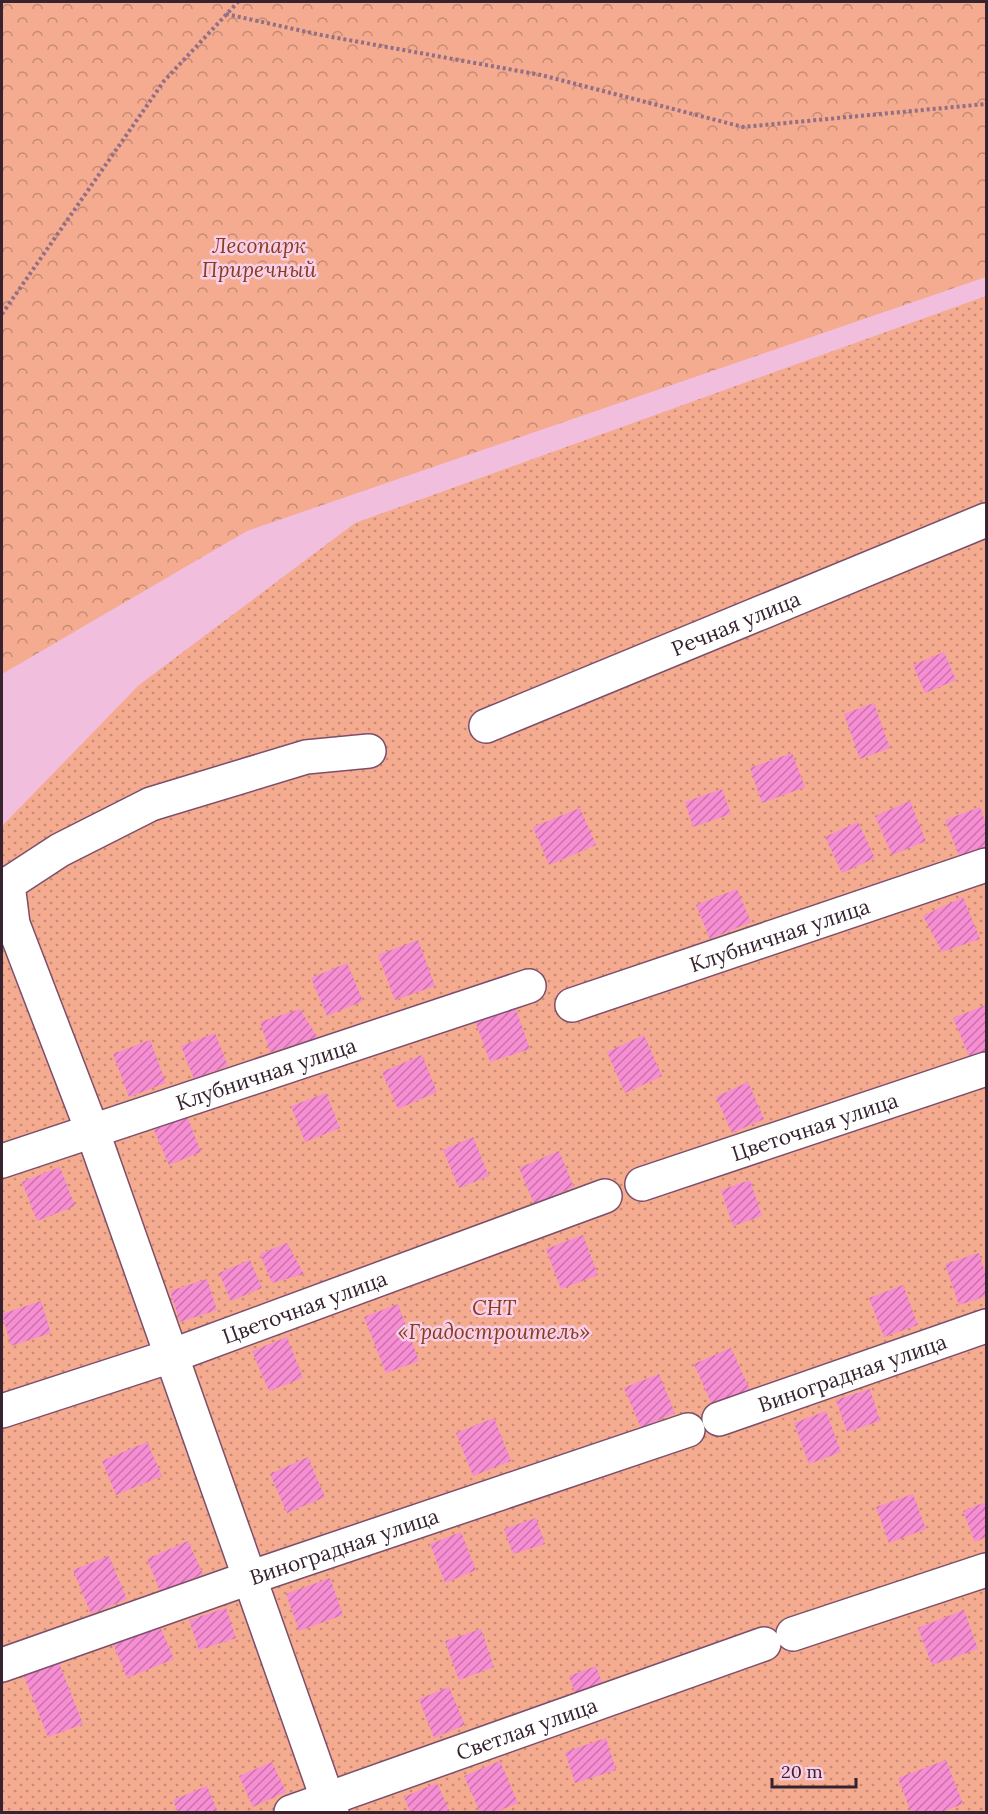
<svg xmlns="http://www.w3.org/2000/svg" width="988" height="1814" font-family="Lora,serif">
<defs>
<pattern id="forest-crowns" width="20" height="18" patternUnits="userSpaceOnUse" patternTransform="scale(1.5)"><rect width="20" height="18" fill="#f4ab8f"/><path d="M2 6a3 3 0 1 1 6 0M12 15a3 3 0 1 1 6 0" fill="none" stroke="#c68b75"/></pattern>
<pattern id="garden-dots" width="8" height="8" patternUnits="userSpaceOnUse" patternTransform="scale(1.5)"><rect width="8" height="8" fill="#f4ab8f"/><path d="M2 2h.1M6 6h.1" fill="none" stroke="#c68b75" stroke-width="1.8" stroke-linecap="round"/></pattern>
<pattern id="building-hatch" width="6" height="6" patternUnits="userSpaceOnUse" patternTransform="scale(1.5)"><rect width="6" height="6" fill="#f78dd2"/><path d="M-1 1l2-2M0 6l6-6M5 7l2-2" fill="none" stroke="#c973ab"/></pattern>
</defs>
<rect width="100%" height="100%" fill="#f2bede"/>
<polygon fill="url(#forest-crowns)" points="2,2 986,2 986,277 247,531 2,674"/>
<polygon fill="url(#garden-dots)" points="986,296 986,1812 2,1812 2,826 139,685 355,523"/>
<g fill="url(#building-hatch)">
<polygon points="944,652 956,680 925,693 913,665"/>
<polygon points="874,703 890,748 860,759 844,714"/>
<polygon points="792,753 805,787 762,803 750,768"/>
<polygon points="722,789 731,814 693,827 685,802"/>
<polygon points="910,801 926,841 892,855 875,816"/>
<polygon points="980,807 986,824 986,848 960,858 945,820"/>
<polygon points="580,808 596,845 549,865 533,827"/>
<polygon points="858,822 875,858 842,873 825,837"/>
<polygon points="737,889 751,922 710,939 696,905"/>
<polygon points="963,897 980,939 942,952 923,916"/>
<polygon points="418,940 435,986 395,1000 378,955"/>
<polygon points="347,963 363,1001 327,1016 311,978"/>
<polygon points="514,1004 530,1049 490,1062 474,1018"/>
<polygon points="986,1005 986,1052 970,1058 953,1018"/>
<polygon points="300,1009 318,1038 270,1052 260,1022"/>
<polygon points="215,1033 228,1066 194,1079 181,1046"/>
<polygon points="644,1035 662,1076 625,1093 607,1052"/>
<polygon points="150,1040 166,1083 129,1097 113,1054"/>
<polygon points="422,1055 437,1092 398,1109 382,1072"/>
<polygon points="748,1082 764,1119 732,1133 716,1097"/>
<polygon points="326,1093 340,1128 305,1142 291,1106"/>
<polygon points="187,1116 201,1152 169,1165 154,1130"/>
<polygon points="473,1137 489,1176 459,1188 443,1150"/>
<polygon points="559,1151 574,1187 534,1204 519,1168"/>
<polygon points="60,1167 75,1206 37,1221 22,1182"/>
<polygon points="750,1180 762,1216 733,1226 721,1190"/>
<polygon points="583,1235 598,1275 561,1289 546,1249"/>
<polygon points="287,1243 304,1274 272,1283 260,1254"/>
<polygon points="979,1253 986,1275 986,1296 959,1305 945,1264"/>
<polygon points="250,1260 262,1288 231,1301 219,1273"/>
<polygon points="207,1279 217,1310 180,1322 170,1291"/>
<polygon points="903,1285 918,1325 884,1337 869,1298"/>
<polygon points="41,1301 51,1333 11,1346 2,1314"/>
<polygon points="398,1304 419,1361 386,1373 364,1317"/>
<polygon points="287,1337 303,1378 269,1391 252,1351"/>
<polygon points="731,1348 750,1390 713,1407 694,1364"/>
<polygon points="659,1374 675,1413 641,1428 624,1388"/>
<polygon points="870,1389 880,1421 847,1432 836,1400"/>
<polygon points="826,1411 841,1452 809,1464 794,1423"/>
<polygon points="494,1418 511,1461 473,1476 456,1433"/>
<polygon points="147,1442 162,1476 116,1495 102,1461"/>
<polygon points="308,1457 325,1497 287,1513 270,1474"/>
<polygon points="913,1494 926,1529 889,1543 876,1507"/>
<polygon points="986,1502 986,1537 975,1542 963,1511"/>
<polygon points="536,1518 545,1544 513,1554 504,1529"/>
<polygon points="461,1532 476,1570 445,1583 430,1544"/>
<polygon points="188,1541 203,1574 161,1593 147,1559"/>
<polygon points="109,1556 127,1599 91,1614 73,1570"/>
<polygon points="330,1578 343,1615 299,1631 286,1594"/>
<polygon points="226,1608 236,1638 199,1650 189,1620"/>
<polygon points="964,1610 978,1649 932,1665 918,1628"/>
<polygon points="159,1624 174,1659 127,1678 113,1643"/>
<polygon points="481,1629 494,1667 459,1680 445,1641"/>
<polygon points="59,1663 83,1724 48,1737 24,1676"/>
<polygon points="596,1666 606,1694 579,1704 569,1676"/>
<polygon points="449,1687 465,1725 434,1738 419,1699"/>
<polygon points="606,1738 616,1770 575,1783 565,1752"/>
<polygon points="946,1760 963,1804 941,1812 911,1812 898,1778"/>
<polygon points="500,1761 518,1803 496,1812 480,1812 464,1776"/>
<polygon points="272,1762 286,1792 253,1807 239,1776"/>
<polygon points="437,1783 450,1812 410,1812 404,1797"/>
<polygon points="207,1786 218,1812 178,1812 173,1800"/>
</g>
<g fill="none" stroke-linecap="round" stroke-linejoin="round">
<defs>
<g id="minor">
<path id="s1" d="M486,726L986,520"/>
<path id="s2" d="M572,1005L986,865"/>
<path id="s3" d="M2,1161L529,986"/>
<path id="s4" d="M642,1184L986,1069"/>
<path id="s5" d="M2,1411L171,1356L605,1196"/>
<path id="s6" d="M719,1419L986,1326"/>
<polyline points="793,1634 986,1570"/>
<path id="s7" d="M2,1665L249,1578L688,1430"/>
<path id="s8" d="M291,1812L764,1644"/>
<polyline points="332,1812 92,1130 13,924 8,884 60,850 151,804 306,757 369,751"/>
</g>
</defs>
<use href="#minor" stroke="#7c4f6b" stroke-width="36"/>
<g stroke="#936f85" stroke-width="4" stroke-dasharray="3 3" stroke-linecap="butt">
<polyline points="226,14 321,35 541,75 743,127 986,104"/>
<polyline points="2,314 164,81 238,2"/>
</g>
<use href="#minor" stroke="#fff" stroke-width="33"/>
</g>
<g text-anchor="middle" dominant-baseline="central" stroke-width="5" stroke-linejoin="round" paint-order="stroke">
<g font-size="21" font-style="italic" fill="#853d1e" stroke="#f9cfe8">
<text x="259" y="245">Лесопарк<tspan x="259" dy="24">Приречный</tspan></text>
<text x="494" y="1307">СНТ<tspan x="494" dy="24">«Градостроитель»</tspan></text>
</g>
<g font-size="21" fill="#36232f" stroke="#f9cfe8">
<text stroke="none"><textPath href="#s1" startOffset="270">Речная улица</textPath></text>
<text stroke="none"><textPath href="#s2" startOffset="219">Клубничная улица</textPath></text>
<text stroke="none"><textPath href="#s3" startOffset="278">Клубничная улица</textPath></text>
<text stroke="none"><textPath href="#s4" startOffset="182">Цветочная улица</textPath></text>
<text stroke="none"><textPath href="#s5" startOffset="320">Цветочная улица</textPath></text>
<text stroke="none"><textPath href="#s6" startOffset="141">Виноградная улица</textPath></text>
<text stroke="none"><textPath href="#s7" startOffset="362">Виноградная улица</textPath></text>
<text stroke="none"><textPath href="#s8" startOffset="250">Светлая улица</textPath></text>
</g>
</g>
<rect width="988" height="1814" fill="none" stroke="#36232f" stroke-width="6"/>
<path d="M772 1778v9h84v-9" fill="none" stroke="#36232f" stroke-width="3"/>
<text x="781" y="1778" font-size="18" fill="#36232f" stroke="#f9cfe8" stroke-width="4.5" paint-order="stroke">20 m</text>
</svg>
